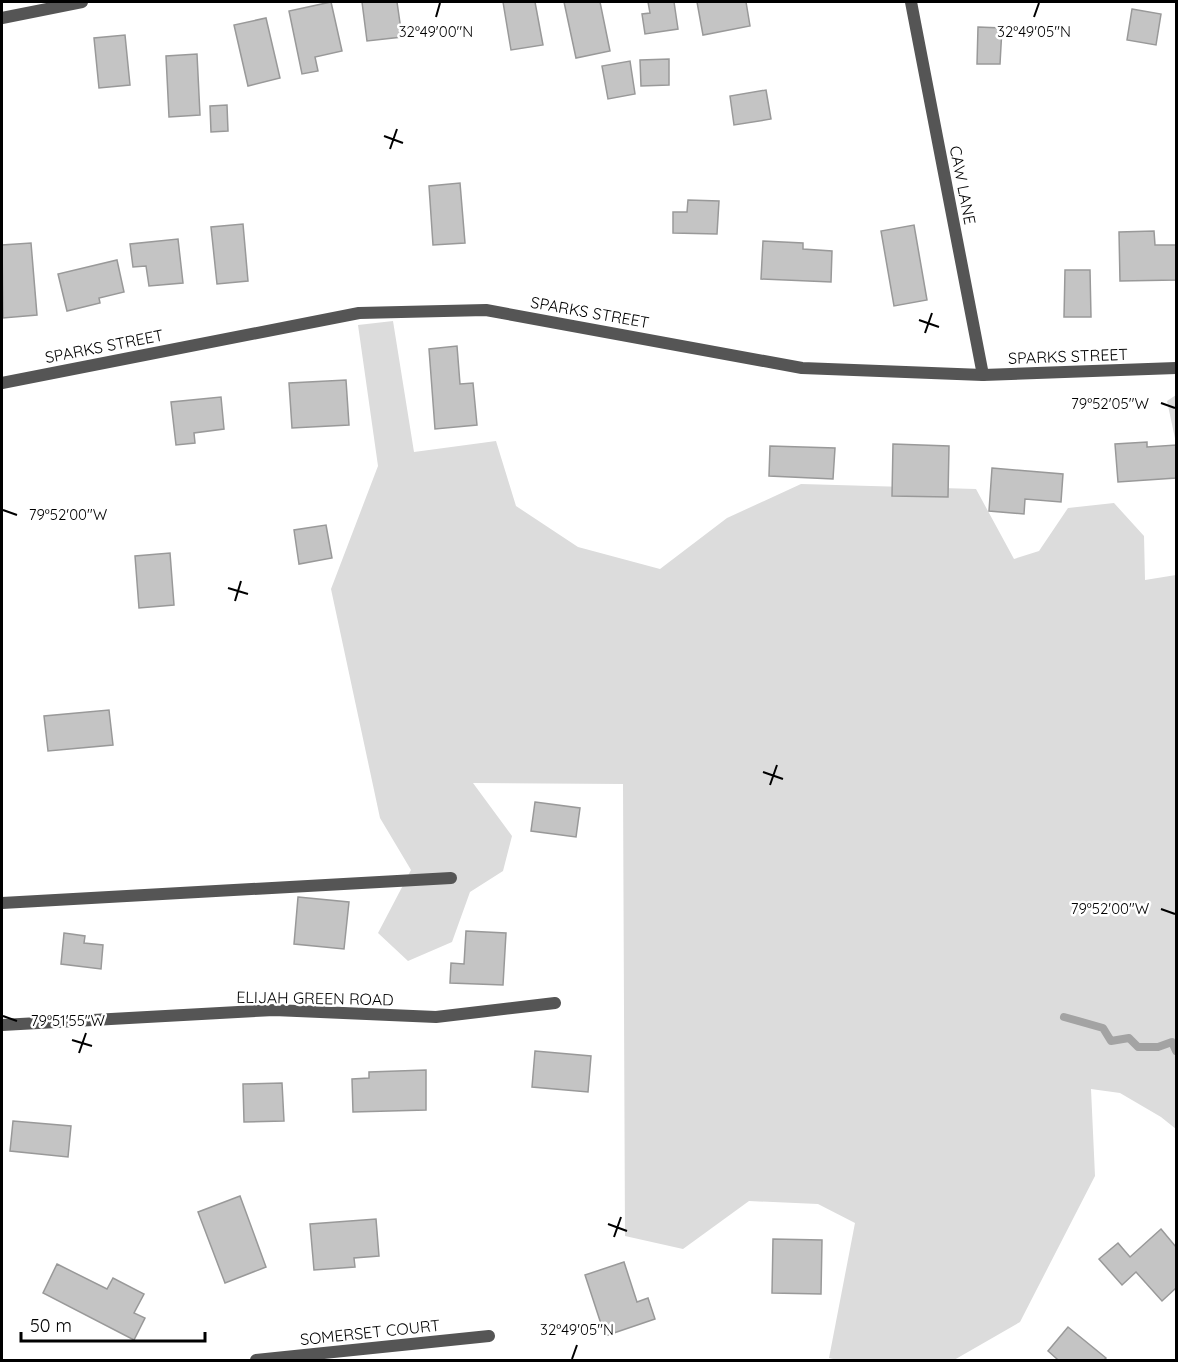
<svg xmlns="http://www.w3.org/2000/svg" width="1178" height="1362" font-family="Quicksand,sans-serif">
<rect width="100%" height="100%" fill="#fff"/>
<g fill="#dcdcdc">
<polygon points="393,321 414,452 496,441 516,506 578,547 660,569 727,518 801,484 976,489 1014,559 1039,551 1068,508 1114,503 1144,536 1145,580 1176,575 1176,1129 1161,1117 1120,1093 1091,1089 1095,1176 1020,1322 954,1360 837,1360 829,1358 855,1223 818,1204 749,1201 683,1249 625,1236 623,784 473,783 512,836 503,871 470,892 452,942 408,961 378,933 411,870 380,818 331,589 378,466 358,325"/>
<polygon points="1176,395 1176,443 1167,401"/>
</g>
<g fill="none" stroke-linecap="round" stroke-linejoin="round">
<polyline stroke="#a3a3a3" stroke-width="8" points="1064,1017 1103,1028 1111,1041 1129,1038 1138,1047 1158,1047 1172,1042 1176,1051"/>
</g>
<g fill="#c4c4c4" stroke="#999" stroke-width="1.5">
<polygon points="331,2 342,51 315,57 318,71 302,74 289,11"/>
<polygon points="362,2 397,2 402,37 367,41"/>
<polygon points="503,2 535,2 543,45 511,50"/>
<polygon points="564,2 600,2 610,51 576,58"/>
<polygon points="648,2 674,2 678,29 645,34 642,14 650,13"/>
<polygon points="697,2 746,2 750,26 703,35"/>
<polygon points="1132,9 1161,14 1156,45 1127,40"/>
<polygon points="266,18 280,78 248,86 234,25"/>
<polygon points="978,27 1002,28 1000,64 977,64"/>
<polygon points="125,35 130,85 99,88 94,38"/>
<polygon points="197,54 200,115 169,117 166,56"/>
<polygon points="669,59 669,85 641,86 640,60"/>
<polygon points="630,61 635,94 608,99 602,66"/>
<polygon points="766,90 771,119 734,125 730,96"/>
<polygon points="227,105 228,131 211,132 210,106"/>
<polygon points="460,183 465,243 433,245 429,186"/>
<polygon points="688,200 719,201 717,234 673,233 673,212 687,212"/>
<polygon points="243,224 248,281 217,284 211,227"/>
<polygon points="914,225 927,300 894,306 881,231"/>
<polygon points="1154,231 1155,245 1176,245 1176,280 1120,281 1119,232"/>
<polygon points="178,239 183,283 149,286 146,266 133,267 130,244"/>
<polygon points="763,241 803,243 803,249 832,251 831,282 761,279"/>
<polygon points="31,243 37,315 3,318 2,245"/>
<polygon points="117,260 124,292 99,298 100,303 67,311 58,274"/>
<polygon points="1065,270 1090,270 1091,317 1064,317"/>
<polygon points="457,346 460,384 473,383 477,425 435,429 429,349"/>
<polygon points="346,380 349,425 292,428 289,383"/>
<polygon points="221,397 224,429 194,433 195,443 176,445 171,402"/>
<polygon points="1147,442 1147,447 1176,445 1176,478 1118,482 1115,444"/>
<polygon points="893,444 949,446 948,497 892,496"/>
<polygon points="770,446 835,448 833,479 769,476"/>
<polygon points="992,468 1063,474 1061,502 1025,499 1024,514 989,511"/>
<polygon points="326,525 332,558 299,564 294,530"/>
<polygon points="170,553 174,605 139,608 135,556"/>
<polygon points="109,710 113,745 48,751 44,716"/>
<polygon points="535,802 580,808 576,837 531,831"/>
<polygon points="298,897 349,902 344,949 294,944"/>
<polygon points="466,931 506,933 503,985 450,983 451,963 464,964"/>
<polygon points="64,933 85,936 84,943 103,945 101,969 61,964"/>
<polygon points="535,1051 591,1056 588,1092 532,1087"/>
<polygon points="426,1070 426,1110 353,1112 352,1079 369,1078 369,1072"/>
<polygon points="282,1083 284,1121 244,1122 243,1084"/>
<polygon points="13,1121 71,1126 68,1157 10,1151"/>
<polygon points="240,1196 266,1267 225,1283 198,1212"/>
<polygon points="376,1219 379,1256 354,1258 355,1267 314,1270 310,1224"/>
<polygon points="1161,1229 1176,1247 1176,1288 1162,1301 1136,1272 1122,1285 1099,1259 1118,1243 1130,1257"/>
<polygon points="773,1239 822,1240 821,1294 772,1293"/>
<polygon points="624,1262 637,1302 648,1298 655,1319 605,1336 585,1275"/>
<polygon points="57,1264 107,1289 113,1278 144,1294 134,1313 145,1318 134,1340 43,1293"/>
<polygon points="1068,1327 1106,1358 1104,1360 1056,1360 1057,1359 1048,1351"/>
</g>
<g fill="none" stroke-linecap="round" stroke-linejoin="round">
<g stroke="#555" stroke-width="12">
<polyline points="911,2 983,375"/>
<polyline points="2,18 82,2"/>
<polyline points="2,383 359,313 486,310 802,368 983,375 1176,368"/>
<polyline points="2,903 451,878"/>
<polyline points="2,1025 274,1010 436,1017 555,1003"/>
<polyline points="256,1360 489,1336"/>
</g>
</g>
<path fill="none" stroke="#000" stroke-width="2" d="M436,17L440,3M1034,17L1039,3M384,136L403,143M390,149L397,129M919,320L939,327M925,333L932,313M1161,403L1175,408M3,510L17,515M228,588L248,594M235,601L241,581M763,772L783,779M770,785L777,765M1161,909L1175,914M3,1016L17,1021M72,1040L92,1046M79,1053L86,1033M608,1224L627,1231M614,1237L621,1217M572,1359L577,1345"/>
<g text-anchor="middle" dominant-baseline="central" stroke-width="5" stroke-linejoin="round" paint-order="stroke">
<g font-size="16" fill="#000" stroke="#fff">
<text transform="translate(963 185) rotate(79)">CAW LANE</text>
<text transform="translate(590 312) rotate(10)">SPARKS STREET</text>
<text transform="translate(104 346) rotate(-11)">SPARKS STREET</text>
<text transform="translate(1068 356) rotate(-2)">SPARKS STREET</text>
<text transform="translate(315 998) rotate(1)">ELIJAH GREEN ROAD</text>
<text transform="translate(370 1332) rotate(-6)">SOMERSET COURT</text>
</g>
</g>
<g font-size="15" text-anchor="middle" fill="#000" stroke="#fff" stroke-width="5" stroke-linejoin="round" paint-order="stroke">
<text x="436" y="37">32°49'00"N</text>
<text x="1034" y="37">32°49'05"N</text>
<text x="1110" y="409">79°52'05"W</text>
<text x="68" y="520">79°52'00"W</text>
<text x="1110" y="914">79°52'00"W</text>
<text x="68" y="1026">79°51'55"W</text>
<text x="577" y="1335">32°49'05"N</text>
</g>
<rect width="1178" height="1362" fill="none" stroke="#000000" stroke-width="6"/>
<path d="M21 1332v9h184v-9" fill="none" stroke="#000000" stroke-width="3"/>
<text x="30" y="1332" font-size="18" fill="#000000" stroke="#ffffff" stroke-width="4.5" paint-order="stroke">50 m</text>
</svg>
